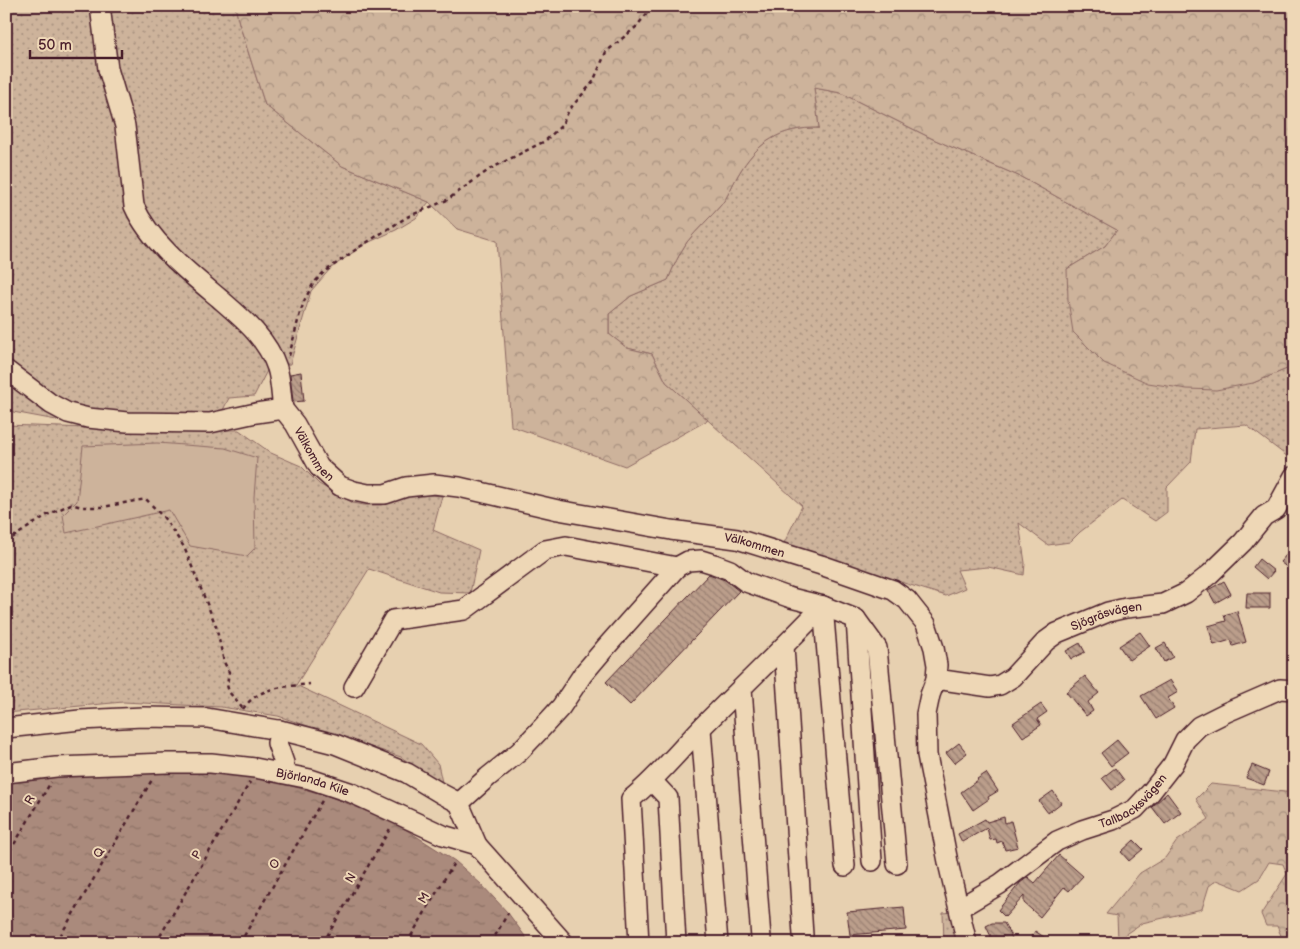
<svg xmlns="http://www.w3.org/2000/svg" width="1300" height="949" font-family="'Balsamiq Sans',sans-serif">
<defs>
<pattern id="grass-dots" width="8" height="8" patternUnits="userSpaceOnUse" patternTransform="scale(1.25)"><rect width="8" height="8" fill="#cdb39b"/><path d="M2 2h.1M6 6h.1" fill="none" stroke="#a8917f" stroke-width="1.8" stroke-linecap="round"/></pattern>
<pattern id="forest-crowns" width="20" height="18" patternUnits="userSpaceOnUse" patternTransform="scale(1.25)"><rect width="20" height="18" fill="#cdb39b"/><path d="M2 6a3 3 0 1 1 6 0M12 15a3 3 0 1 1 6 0" fill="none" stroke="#a8917f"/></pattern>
<pattern id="water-ripples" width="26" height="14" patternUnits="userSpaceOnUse" patternTransform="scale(1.25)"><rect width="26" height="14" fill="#aa8a7b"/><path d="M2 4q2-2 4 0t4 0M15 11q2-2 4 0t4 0" fill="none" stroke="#8c7065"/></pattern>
<pattern id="building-back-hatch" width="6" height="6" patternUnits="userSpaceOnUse" patternTransform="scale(1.25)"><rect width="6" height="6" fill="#bb9e8b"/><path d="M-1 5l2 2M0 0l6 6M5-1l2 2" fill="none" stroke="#9a8072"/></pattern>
</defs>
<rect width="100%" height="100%" fill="#e7d0b0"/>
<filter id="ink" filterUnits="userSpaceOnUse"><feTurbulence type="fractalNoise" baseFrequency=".02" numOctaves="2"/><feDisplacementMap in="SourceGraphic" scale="10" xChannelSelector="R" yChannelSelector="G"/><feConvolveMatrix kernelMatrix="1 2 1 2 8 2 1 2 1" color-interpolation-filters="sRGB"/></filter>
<g filter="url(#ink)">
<g fill="url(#grass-dots)" stroke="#8c6963">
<polygon points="6,6 235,6 239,23 265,105 342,166 429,202 416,218 396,230 365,244 331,268 311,291 290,364 270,365 254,396 229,398 223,410 199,416 67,422 13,412 6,409"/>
<path d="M814,88L841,93L933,139L1021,177L1117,230L1105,246L1067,269L1253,383L1294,366V449L1288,457L1246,425L1195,429L1191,462L1167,487V512L1155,521L1122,500L1080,532L1070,542L1048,545L1019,523L1025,563L1024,575L988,567L957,570L965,588L946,596L829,560L784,543L802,506L666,382L652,354L627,348L609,334V314L631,296L668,280C673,267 679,254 687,242C697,229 710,218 721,205C728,197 732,185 738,175C757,142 781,127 819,128Z"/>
<polygon points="6,425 115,429 239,430 271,453 301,466 319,484 353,503 364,505 381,505 393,502 399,497 418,494 442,496 433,530 479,550 470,593 439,592 369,569 296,685 421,744 438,764 443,787 401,757 278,716 221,707 123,702 6,713"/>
<polygon points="955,912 961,943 944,943 943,913"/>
</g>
<g fill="url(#forest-crowns)" stroke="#8c6963">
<path d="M235,6H1294V366L1253,383L1216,390L1187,389L1148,383L1104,363L1073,332L1068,300L1067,269L1105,246L1117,230L1021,177L933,139L841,93L814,88L819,128C781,127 757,142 738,175C732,185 728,197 721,205C710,218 697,229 687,242C679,254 673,267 668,280L631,296L609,314V334L627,348L652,354L666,382L708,420L625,466L511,426L497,241L457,229L429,202L342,166L265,105L239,23Z"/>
<polygon points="1211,784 1294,793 1294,943 1284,943 1277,926 1266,926 1261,914 1287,874 1283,864 1269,862 1259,879 1242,890 1217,880 1209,886 1202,909 1142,923 1118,939 1117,916 1106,914 1140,873 1165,858 1177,841 1209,819 1196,799"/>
</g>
<polygon fill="#cdb39b" stroke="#8c6963" points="157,443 225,448 257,458 254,497 255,548 247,556 190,546 169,510 66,533 63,515 77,501 83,446"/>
<polygon fill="url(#water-ripples)" stroke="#845f5b" points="156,771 209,772 253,776 326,795 394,822 455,861 481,884 508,913 530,943 6,943 6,783 47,779 54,777"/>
<g fill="url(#building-back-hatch)" stroke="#4a1f2b">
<polygon points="301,372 304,401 293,402 290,374"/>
<polygon points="1294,546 1294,573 1280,562"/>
<polygon points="1259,559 1274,571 1267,579 1253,567"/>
<polygon points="709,574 725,580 739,591 630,705 606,682"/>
<polygon points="1224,581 1231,594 1215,603 1208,590"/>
<polygon points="1247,593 1270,593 1270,608 1246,608"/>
<polygon points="1237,611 1246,642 1233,646 1231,640 1214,645 1208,626 1226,621 1224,615"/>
<polygon points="1140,632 1150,646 1129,660 1119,646"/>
<polygon points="1080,643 1085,652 1071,659 1066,651"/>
<polygon points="1165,643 1173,657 1164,662 1156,648"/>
<polygon points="1085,676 1099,693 1088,702 1093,711 1086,716 1066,692"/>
<polygon points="1170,680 1178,692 1168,698 1174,708 1156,719 1141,696"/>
<polygon points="1041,704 1047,712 1037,719 1041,725 1023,737 1013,723"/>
<polygon points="1117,740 1128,753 1111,766 1101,753"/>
<polygon points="959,743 967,753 954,763 946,753"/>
<polygon points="1252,765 1269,772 1264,785 1246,778"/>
<polygon points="1115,768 1124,780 1112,790 1102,778"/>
<polygon points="986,773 998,791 988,797 989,799 973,810 961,792 978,780 977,779"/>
<polygon points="1053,791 1061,803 1048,813 1039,801"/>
<polygon points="1167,793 1181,812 1165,824 1152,807"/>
<polygon points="1004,817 1005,823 1011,821 1018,847 1005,850 1002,841 997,843 996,839 990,840 987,828 962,842 958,834 985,819 987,822"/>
<polygon points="1134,840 1143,849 1129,861 1121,852"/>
<polygon points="1059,855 1083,876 1069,891 1064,887 1040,917 1024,903 1024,896 1005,917 998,910 1020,883 1028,877 1035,883"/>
<polygon points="904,907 906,930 850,935 847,912"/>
<polygon points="992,923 1004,923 1013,940 1007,943 994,943 986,926"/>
<polygon points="1035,931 1053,943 1028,943"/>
</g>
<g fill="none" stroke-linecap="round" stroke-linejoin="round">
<defs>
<g id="minor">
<path d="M100,6L108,69L125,126L134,206C150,242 189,273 219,298C242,318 267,338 277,368C281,381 281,396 283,409"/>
<polyline points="6,370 51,404 68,413 88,418 127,422 210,423 256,413 283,409"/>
<path id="s1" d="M283,409L295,424L319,467L340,486L354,491L368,494H385L406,487L434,484L459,487L558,510L671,530L737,539L821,565L893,590L907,600L926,624L934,648L937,665L936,679L930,695L926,714L927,755L949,867L967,943"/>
<polyline points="677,567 688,561 701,560 714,564 730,570 746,582 791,598 823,606 845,866"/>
<polyline points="856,619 877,648 897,864"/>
<polyline points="784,646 803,935"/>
<path id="s2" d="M936,679L990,687L1000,685L1013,677L1046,641L1057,633L1108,612L1126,608L1163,604L1186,593L1210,574L1243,542L1264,516L1276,509L1294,476"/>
<polyline points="354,687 393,620 464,610 545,550 566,546 677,567 606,647 583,674 561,707 538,732 519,752 488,777 459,803"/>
<polyline points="742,689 761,938"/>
<polyline points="6,728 80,720 143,717 207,718 284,731 335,744 407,773 442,794 459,803 477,845"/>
<polyline points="701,729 718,943"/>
<polyline points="280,730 277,743 284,763 282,773"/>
<path id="s3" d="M6,773L56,767L167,763H211L255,768L310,779L352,793L443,835L477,845L564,943"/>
<polyline points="652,781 668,798 676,943"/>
<path id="s4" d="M959,905L968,903L1000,884L1057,841L1082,830L1113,820L1135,809L1151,792L1173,764L1185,740L1199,726L1227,712L1280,689L1294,690"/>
<path d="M639,943L631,799C657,778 678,752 701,728C742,687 783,648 823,606L856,619L872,861"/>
</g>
</defs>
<use href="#minor" stroke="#4a1f2b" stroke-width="22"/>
<g stroke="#4a1f2b" stroke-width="2.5" stroke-dasharray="4 4" stroke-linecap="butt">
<polyline points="289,356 300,313 305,299 313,284 323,273 358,248 407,217 447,200 490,169 545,141 562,125 569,110 593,82 606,52 636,27 653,6"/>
<polyline points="6,542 47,515 71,504 82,507 103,507 146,499 164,518 184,547 216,626 224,662 229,672 227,685 229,692 243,709"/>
<path d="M243,709C259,686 285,687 310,684"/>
<polyline points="6,858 51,782"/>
<polyline points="56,943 153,778"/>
<polyline points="156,943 250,782"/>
<polyline points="240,943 323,799"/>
<polyline points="323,943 391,827"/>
<polyline points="407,943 455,861"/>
<polyline points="491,943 508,913"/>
</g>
<use href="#minor" stroke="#eed7b6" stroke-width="19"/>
</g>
</g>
<g text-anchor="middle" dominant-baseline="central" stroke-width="4" stroke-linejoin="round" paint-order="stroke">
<g font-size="12" fill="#4a1f2b" stroke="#eed7b6">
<text stroke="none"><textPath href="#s1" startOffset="55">Välkommen</textPath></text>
<text stroke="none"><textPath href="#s1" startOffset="520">Välkommen</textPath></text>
<text stroke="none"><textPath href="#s2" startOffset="195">Sjögräsvägen</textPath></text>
<text stroke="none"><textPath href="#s3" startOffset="309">Björlanda Kile</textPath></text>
<text stroke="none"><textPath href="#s4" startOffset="205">Tallbacksvägen</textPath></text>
<text transform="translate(30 800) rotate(-60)">R</text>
<text transform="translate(99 853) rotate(-60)">Q</text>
<text transform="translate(197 855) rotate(-60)">P</text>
<text transform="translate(275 864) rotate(-60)">O</text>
<text transform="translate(351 878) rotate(-60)">N</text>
<text transform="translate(424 898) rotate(-60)">M</text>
</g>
</g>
<rect width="1300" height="949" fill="none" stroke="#eed7b6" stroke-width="25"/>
<rect x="12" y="12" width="1275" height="924" fill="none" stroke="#4a1f2b" stroke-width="2" filter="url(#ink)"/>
<path d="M30 50v8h92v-8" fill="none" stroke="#4a1f2b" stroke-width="2.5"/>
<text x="38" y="50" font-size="15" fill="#4a1f2b" stroke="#eed7b6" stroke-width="4" paint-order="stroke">50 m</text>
</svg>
